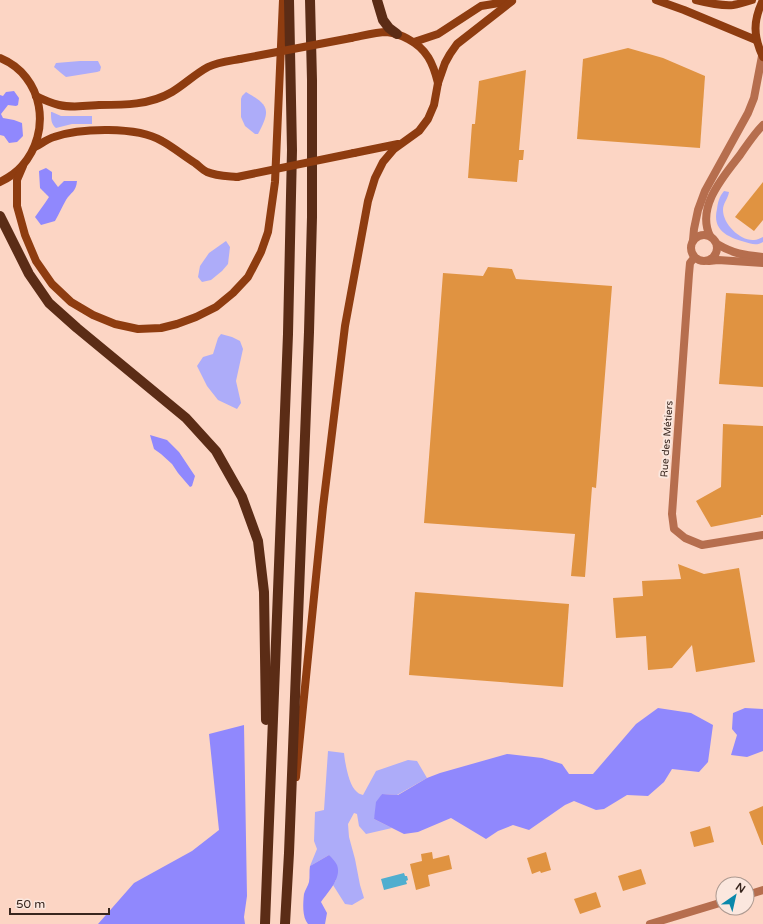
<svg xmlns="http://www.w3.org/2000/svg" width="763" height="924" font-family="'Varela Round',sans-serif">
<rect width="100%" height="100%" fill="#fcd5c4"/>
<g fill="#adacf9">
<polygon points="80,61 98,61 101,67 100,71 97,72 66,77 61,73 54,67 56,63"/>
<path d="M246,92C269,105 271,110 258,134H255L245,126L241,117V99L242,96Z"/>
<path d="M51,112H52L61,116H92V124H72L56,128C51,124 51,119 51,112Z"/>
<path d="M724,191L729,192C728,199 723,203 723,210C723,224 740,241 754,240C757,240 760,238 763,237V242C757,246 751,244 745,242C727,237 712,230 717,209C718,202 719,197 724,191Z"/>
<polygon points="226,241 230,247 228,264 222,271 211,280 202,282 198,277 200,266 209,253"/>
<polygon points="221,334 232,337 240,341 243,349 236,381 241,403 237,409 218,400 207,386 197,366 203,357 213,354 218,338"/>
<path d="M328,751L344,753C345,763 349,786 357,792C359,794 361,794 363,795L376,771L408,760L417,761L427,778L397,795L382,794L374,819L392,828L366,834L359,826L357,814L354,813L348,824L349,837L355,859L360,885L364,898L352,905L345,904L333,885L336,880L329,855L310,866L317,849L314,841L315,812L324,810Z"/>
</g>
<g fill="#9088fd">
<polygon points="14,91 19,98 18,105 16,106 8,105 1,114 3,118 14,120 22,123 23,136 17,142 9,143 4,136 0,135 0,95 3,96 6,92"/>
<path d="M46,168L52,172V179L58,187L64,181H77C76,192 71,192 66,200C62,207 59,214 55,221L41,225L35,217L45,203L49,197L40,188L39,171Z"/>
<polygon points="150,435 167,440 179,452 195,476 192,486 190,487 178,473 172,464 161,454 154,449"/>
<polygon points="658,708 691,713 713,725 708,762 699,772 672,769 664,782 648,796 627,795 604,809 596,810 574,801 565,805 529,830 513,825 498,831 486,839 451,818 418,832 404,834 374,819 376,802 382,794 398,795 427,778 440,773 507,754 542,758 562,764 569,774 593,774 636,724"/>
<polygon points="745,708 763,709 763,751 747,757 731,755 737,735 732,729 733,713"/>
<polygon points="244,725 247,896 244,917 245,924 98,924 134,883 192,851 219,830 209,734"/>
<path d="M329,855C332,858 335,861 337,865C342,878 328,892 321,902L327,913L325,924H308C302,917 303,903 304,894C305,890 308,886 309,882C310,877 309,871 310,866Z"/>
</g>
<polygon fill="#50aecf" points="404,873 405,876 407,876 408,880 406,881 407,884 384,890 381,879"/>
<g fill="#e09341">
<polygon points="628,48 663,58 705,76 700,148 577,139 583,59"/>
<polygon points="526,70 519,150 524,150 523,160 519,160 517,182 468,178 472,124 475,124 479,81"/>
<polygon points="763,182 763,220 754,231 735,217"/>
<polygon points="488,267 512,269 516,279 612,286 596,488 592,487 585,577 571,576 575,534 424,523 443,273 483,276"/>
<polygon points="726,293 763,295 763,387 719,384"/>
<polygon points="723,424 763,426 763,515 761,515 761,517 711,527 696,501 721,487"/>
<polygon points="678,564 704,574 739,568 755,662 696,672 692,645 672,668 648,670 646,636 616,638 613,598 643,596 642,581 681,579"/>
<polygon points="415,592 569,604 563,687 409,675"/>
<polygon points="763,806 763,845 762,845 749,812"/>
<polygon points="710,826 714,842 694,847 690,832"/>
<polygon points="432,852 433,859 449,855 452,869 428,875 430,886 416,890 410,864 422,861 421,854"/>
<polygon points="546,852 551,870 541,873 540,871 532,874 527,858"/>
<polygon points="641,869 646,884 623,891 618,876"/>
<polygon points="596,892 601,907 580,914 574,899"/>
</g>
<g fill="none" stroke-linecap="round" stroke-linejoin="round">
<g stroke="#b66e4e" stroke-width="8">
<circle cx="704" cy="248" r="13"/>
<path d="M710,236C696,207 723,177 740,155C747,145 754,134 763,125"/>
<polyline points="693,240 694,229 698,210 705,191 748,113 754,98 762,56"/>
<path d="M717,244C734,254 743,255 763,257"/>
<polyline points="694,258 690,263 689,274 672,514 674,529 685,538 702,545 763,535"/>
<polyline points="709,261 718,260 763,263"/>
</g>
<g stroke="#b66e4e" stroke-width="8">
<polyline points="747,895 763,890"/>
<polyline points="650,924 723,902"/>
</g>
<g stroke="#8e3c10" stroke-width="8">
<polyline points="656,0 684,10 756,40"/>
<path d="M696,0C708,3 721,6 733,5C740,4 746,2 752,0"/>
<path d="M763,0C753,21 753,36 763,57"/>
<path d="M351,38C362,36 375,32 387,32C394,33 401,35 408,39C427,49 433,63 438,83"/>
<polyline points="414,42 438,34 481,6 511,1"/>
<path d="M0,58C44,76 52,132 22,166C16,173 8,178 0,182"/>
<path d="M36,96C44,100 51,103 59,105C72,108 85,106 99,105C124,105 150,105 172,92C185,84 195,74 208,67C218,62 229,61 240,59"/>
<path d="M35,147C41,144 47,139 54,137C80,128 137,126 162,141C173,147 184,156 195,163C199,166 203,170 207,172C216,176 227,176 237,177"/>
<polyline points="354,153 398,144"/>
<polyline points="23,166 17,180 17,206 25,235 36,261 52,284 71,302 93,315 115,324 138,329 161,328 177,324 196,317 216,307 233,293 248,277 261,252 268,232 275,182 283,0"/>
<polyline points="296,777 323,507 345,326 368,201 375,178 383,162 394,149 419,131 428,119 434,105 438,83 445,63 450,54 457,44 512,1"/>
</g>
<g stroke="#5b2c16" stroke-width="10">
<polyline points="377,0 383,20 389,28 397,34"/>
<polyline points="0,216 29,274 49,303 77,328 186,418 216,451 242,497 258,541 264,592 266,720"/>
<polyline points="265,924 288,334 292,150 289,0"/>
<polyline points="285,924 289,853 309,332 312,217 312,80 310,0"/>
</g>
<g stroke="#8e3c10" stroke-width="8">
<polyline points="240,59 351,38"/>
<polyline points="237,177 354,153"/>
</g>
</g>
<g text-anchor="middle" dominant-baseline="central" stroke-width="4" stroke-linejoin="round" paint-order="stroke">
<g font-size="10" fill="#38261e" stroke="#fbe7de">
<text transform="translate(667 439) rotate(-86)">Rue des Métiers</text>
</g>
</g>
<g transform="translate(735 896) rotate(34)"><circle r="19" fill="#fbe7de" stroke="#ad9a91"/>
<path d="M0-3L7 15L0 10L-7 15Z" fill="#0a88ab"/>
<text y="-6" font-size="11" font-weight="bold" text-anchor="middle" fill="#38261e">N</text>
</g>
<path d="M10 908v6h99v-6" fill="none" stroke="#38261e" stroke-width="2"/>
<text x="16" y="908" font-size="12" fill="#38261e" stroke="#fbe7de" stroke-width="3" paint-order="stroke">50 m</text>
</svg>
